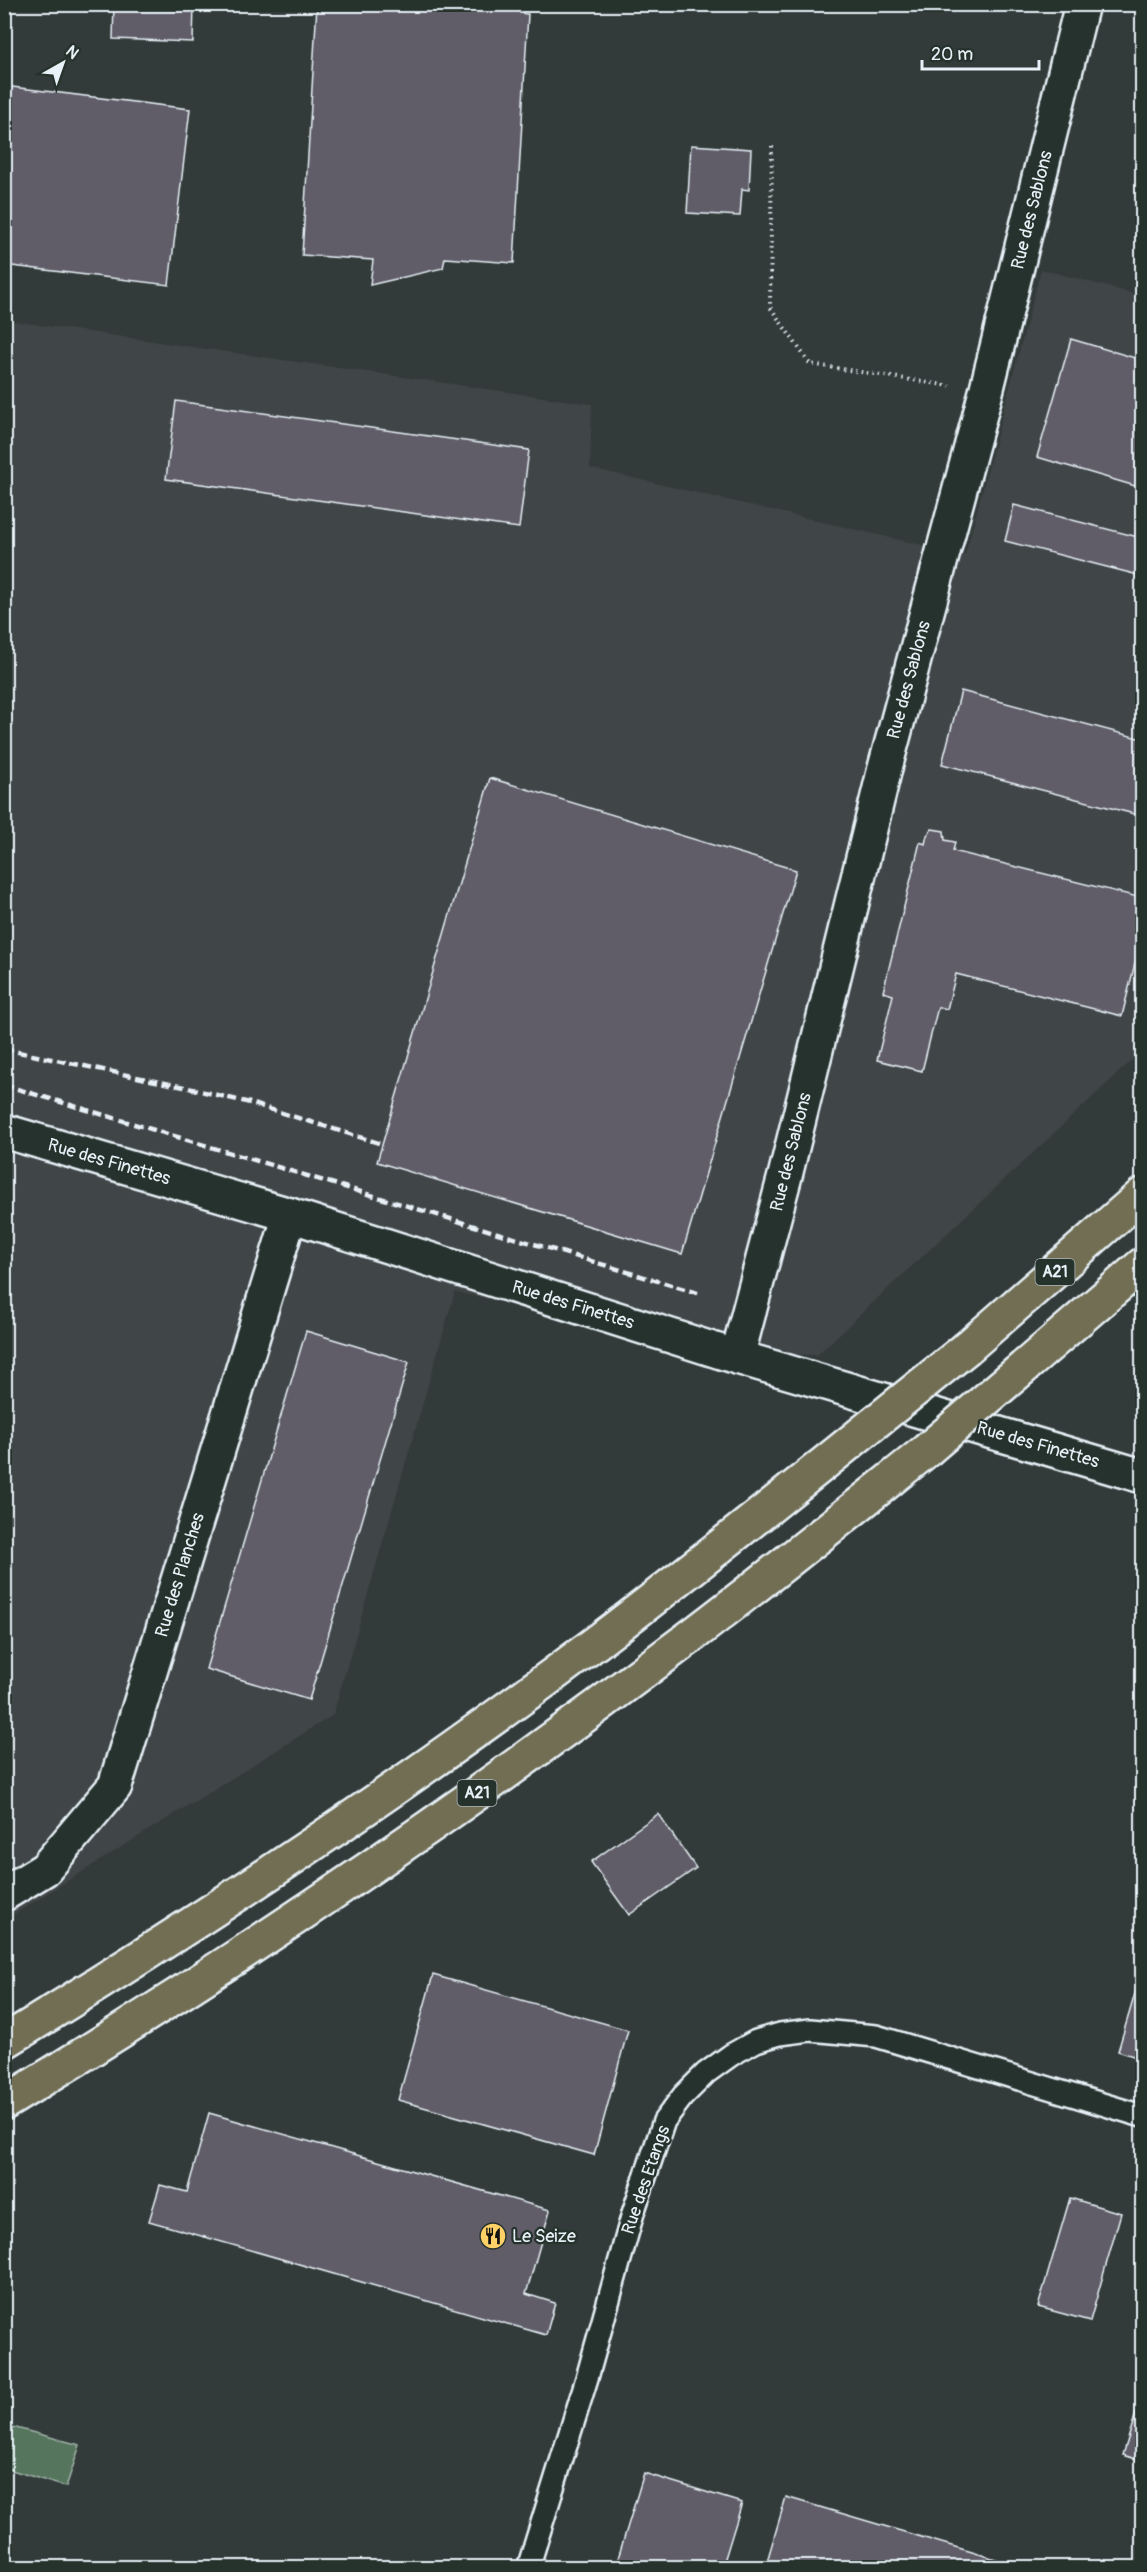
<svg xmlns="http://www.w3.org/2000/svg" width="1147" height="2572" font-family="Pangolin,sans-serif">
<rect width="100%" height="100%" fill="#323b39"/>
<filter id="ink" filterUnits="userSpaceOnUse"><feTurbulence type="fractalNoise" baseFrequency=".0167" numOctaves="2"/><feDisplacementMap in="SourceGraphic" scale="12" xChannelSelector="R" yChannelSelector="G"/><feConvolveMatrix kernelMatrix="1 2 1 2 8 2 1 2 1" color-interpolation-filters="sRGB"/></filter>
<g filter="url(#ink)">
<polygon fill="#404547" points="1041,269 1142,296 1142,1051 817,1355 759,1353 455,1292 333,1715 5,1920 5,320 592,404 590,468 965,555"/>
<polygon fill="#57755d" stroke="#a0b3aa" stroke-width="1.5" points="5,2425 80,2445 66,2487 5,2468"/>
<g fill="#605d68" stroke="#e8f1f8" stroke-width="1.5">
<polygon points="114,4 194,4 193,42 113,39"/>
<polygon points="326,4 521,4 520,13 528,14 514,263 445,258 443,268 370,285 373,260 302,255 317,5"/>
<polygon points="4,86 190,109 169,285 4,265"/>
<polygon points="691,145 751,149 749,190 742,189 740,216 687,213"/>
<polygon points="1071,339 1142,360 1142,488 1037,457"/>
<polygon points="176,401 529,450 519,528 166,479"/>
<polygon points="1014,505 1142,538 1142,576 1005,541"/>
<polygon points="961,691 1142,739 1142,816 942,764"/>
<polygon points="490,778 796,870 682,1254 377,1162"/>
<polygon points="932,829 944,831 945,840 955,842 953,851 1142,898 1142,935 1122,1016 956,974 947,1009 938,1007 922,1071 877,1060 893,995 883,992 920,842 925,844 927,835"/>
<polygon points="306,1331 409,1362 309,1700 206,1669"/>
<polygon points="658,1814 696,1868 629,1915 591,1862"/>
<polygon points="1142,1970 1142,2059 1118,2051"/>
<polygon points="433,1975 628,2030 594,2155 398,2100"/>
<polygon points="209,2113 550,2210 526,2294 555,2303 546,2335 149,2221 160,2185 187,2192"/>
<polygon points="1070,2198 1121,2213 1090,2321 1038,2307"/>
<polygon points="1142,2394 1142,2461 1123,2455"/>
<polygon points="644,2473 742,2503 722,2568 615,2568"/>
<polygon points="786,2497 1016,2565 1015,2568 765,2568"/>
</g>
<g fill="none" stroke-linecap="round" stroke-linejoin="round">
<defs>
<polyline id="service" points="528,2568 587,2378 633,2213 664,2121 683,2096 706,2073 731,2055 756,2041 780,2034 810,2030 876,2036 1142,2116"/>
<g id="minor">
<polyline points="4,1131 290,1215 737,1357 1142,1476"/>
<polyline points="737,1357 786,1172 885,768 986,392 1082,4"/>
<polyline points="4,1894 45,1869 115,1786 290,1215"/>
</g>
<g id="motorway">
<polyline points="967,1348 1142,1195"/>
<polyline points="1024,1367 1142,1265"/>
<path d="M4,2042C207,1918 407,1785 597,1642C687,1574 775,1503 863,1432"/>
<path d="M4,2103C239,1961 467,1806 686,1640C768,1578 847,1514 927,1450"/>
</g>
</defs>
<use href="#service" stroke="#e8f1f8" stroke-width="26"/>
<use href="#minor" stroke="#e8f1f8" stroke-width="38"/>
<use href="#motorway" stroke="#e8f1f8" stroke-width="38"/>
<polyline stroke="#e8f1f8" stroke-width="4" stroke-dasharray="1.5 4.5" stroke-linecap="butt" points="772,146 770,307 810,364 950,386"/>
<use href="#service" stroke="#26332d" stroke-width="21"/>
<use href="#minor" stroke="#26332d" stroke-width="33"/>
<use href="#motorway" stroke="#726e52" stroke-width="33"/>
<g stroke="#e8f1f8" stroke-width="4.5" stroke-dasharray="9 4.5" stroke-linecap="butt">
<polyline points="4,1049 184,1087 250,1103 382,1144"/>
<polyline points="4,1085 701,1294"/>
</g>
<defs>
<g id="motorway-bridge">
<polyline points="863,1432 967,1348"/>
<polyline points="927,1450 1024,1367"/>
</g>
</defs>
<use href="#motorway-bridge" stroke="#e8f1f8" stroke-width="38" stroke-linecap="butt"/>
<use href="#motorway-bridge" stroke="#726e52" stroke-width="33"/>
</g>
</g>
<defs>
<symbol id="restaurant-disc" viewBox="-11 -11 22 22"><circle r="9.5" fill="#ffd166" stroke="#26332d"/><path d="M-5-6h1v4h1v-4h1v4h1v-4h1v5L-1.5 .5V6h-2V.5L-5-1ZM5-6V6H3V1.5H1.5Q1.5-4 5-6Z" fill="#111"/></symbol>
</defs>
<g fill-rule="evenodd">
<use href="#restaurant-disc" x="478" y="2221" width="30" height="30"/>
</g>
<g text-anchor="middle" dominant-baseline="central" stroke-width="4.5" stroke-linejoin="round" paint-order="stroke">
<g fill="#26332d" stroke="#aeb8bb" stroke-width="1.5">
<rect x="1035.5" y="1259" width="39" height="26" rx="4.5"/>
<rect x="457.5" y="1780" width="39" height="26" rx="4.5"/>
</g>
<g font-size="16" font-weight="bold" fill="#e8f1f8">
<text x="1055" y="1272">A21</text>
<text x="477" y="1793">A21</text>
</g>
<g font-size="18" fill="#e8f1f8" stroke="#26332d">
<text transform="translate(1032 210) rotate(-76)">Rue des Sablons</text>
<text transform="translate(909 680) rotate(-75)">Rue des Sablons</text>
<text transform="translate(791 1152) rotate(-76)">Rue des Sablons</text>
<text transform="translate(109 1162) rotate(16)">Rue des Finettes</text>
<text transform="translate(573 1305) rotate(17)">Rue des Finettes</text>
<text transform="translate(1038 1445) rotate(16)">Rue des Finettes</text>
<text transform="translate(180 1575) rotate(-73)">Rue des Planches</text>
<text transform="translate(646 2180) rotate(-71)">Rue des Etangs</text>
</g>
<g font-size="18" fill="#e8f1f8" stroke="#26332d" text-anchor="start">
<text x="512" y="2236">Le Seize</text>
</g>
</g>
<rect width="1147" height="2572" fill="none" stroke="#26332d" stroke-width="24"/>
<rect x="12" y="12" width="1123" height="2548" fill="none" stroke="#e8f1f8" stroke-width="2" filter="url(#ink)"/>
<g transform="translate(63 63) rotate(40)" stroke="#26332d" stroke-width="4.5" paint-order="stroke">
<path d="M0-4.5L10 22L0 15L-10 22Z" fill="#e8f1f8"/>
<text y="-9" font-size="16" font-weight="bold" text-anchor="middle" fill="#e8f1f8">N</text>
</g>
<path d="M922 60v9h117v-9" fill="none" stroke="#e8f1f8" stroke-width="3"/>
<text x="931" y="60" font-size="18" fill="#e8f1f8" stroke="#26332d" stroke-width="4.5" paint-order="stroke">20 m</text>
</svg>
